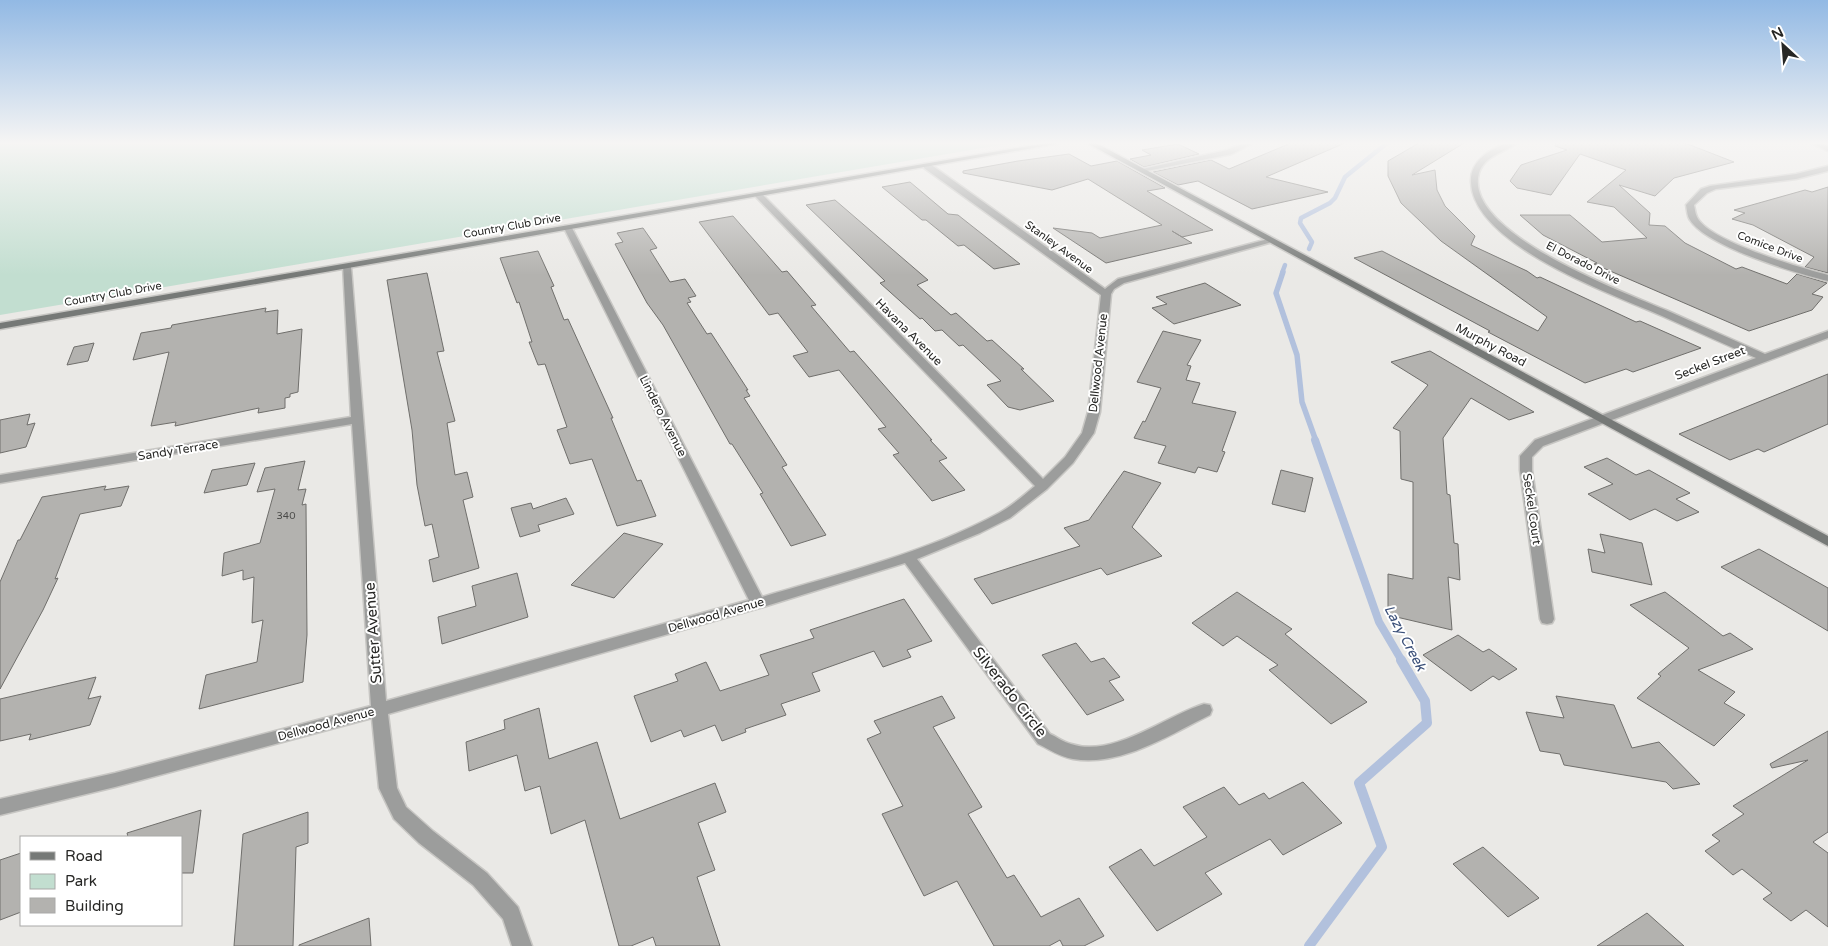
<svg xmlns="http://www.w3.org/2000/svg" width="1828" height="946" font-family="'Varela Round',sans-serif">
<rect width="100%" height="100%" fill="#eae9e6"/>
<polygon fill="#c2ded0" points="0,143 1012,143 0,315"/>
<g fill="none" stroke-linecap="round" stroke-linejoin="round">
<g stroke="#b2c1dd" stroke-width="4.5">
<polyline points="1309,249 1312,242 1300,223 1301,218 1330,203 1335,198 1345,177 1387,143"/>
<polyline points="1282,273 1285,265"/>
</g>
<polyline stroke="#b2c1dd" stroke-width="5.5" points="1283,272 1276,293 1297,355 1302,402 1316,441"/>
<polyline stroke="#b2c1dd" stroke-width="8" points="1315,440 1379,622 1402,661"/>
<polyline stroke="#b2c1dd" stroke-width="10" points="1309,946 1382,847 1359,783 1427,723 1425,701 1401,660"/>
</g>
<g fill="#b3b2af" stroke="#706f6c">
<polygon points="1291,143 1345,143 1266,177 1328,192 1252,209 1198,181 1178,185 1153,172 1211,160 1229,169"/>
<polygon points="1419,143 1464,143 1412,175 1435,170 1437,190 1445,206 1475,236 1471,245 1527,271 1537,278 1540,277 1636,322 1640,321 1701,348 1633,372 1626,369 1585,383 1488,332 1490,331 1354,258 1382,251 1538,331 1547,317 1441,241 1401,203 1388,176 1388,161"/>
<polygon points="1556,143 1685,143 1734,162 1674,178 1655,196 1619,185 1650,213 1649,225 1665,226 1685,243 1736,269 1742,267 1787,284 1797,274 1827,283 1812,294 1823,297 1812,310 1749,331 1594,264 1597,263 1543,235 1520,215 1570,215 1602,242 1647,238 1614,207 1587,202 1626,170 1580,154 1551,195 1517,188 1510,181 1521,165 1567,150 1555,146"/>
<polygon points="1178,144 1199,154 1144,167 1130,159 1151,155 1142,150"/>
<polygon points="1069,154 1091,166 1117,161 1165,188 1147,191 1213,230 1182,237 1172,231 1192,243 1106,263 1053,228 1092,233 1100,238 1162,225 1088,179 1052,190 963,173 963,171 1018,161"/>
<polygon points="910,182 948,214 958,215 1020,264 994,269 964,245 958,246 926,220 922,220 882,187"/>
<polygon points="1828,187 1828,273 1805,267 1814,257 1753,225 1732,219 1745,213 1734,210 1805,190 1812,192"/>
<polygon points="835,200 928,280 917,285 951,315 956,313 987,341 992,340 1024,369 1021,369 1054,401 1020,410 1008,407 987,385 1001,381 963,345 959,346 942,330 935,331 922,318 920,319 880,283 885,281 806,205"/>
<polygon points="733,216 782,272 787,271 816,305 811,306 850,352 854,351 932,440 930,440 947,458 939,461 965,490 932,501 893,455 899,453 878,429 886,427 839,370 809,377 793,356 808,352 778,313 769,315 699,222"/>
<polygon points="643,228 657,248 650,250 670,282 685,279 696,296 688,298 691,302 687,303 707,334 711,333 748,390 746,390 750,396 744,398 787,465 782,467 826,535 791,546 760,494 763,493 732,444 730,444 663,325 647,303 615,244 623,242 617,233"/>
<polygon points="538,251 554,286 551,287 564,320 568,319 613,418 611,418 637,481 641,480 656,516 617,526 592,459 570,464 557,430 567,427 545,364 538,365 529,342 532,342 519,302 517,303 500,258"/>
<polygon points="427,273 444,351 437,352 455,421 447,423 455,475 467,472 473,497 463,500 479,568 433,582 429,560 439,557 432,524 425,526 417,485 412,430 387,280"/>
<polygon points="1205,283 1241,305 1174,324 1152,308 1167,304 1156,297"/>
<polygon points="266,308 265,312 278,310 277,334 302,329 298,392 290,394 290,397 285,398 285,408 258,413 259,408 175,426 176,422 151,426 169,352 133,360 141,333 171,328 172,325"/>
<polygon points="1163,331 1201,340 1187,365 1191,366 1186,380 1200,383 1192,403 1236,412 1222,451 1225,452 1217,472 1198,467 1195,473 1158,463 1166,446 1134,438 1143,421 1145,422 1161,388 1137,382"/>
<polygon points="94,343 88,361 67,365 74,347"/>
<polygon points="1430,351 1534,412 1509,420 1471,398 1443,438 1447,494 1450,495 1454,543 1458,544 1460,580 1448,577 1452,630 1388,615 1388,574 1413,579 1413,482 1401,479 1400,431 1393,428 1428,385 1391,362"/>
<polygon points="1828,374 1828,424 1764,452 1758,449 1730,460 1679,434"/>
<polygon points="30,414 27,425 35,423 26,447 0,453 0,420"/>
<polygon points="1607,458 1636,475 1649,470 1690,493 1676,499 1699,512 1677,521 1655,509 1630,520 1588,494 1613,484 1584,467"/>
<polygon points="305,461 298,490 306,489 302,505 306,504 307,635 303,682 199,709 206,675 257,662 263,620 252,623 254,577 243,580 243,570 222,576 224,553 260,543 275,489 257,492 265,468"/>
<polygon points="255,463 247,485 204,493 212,470"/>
<polygon points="1281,470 1313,478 1305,512 1272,504"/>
<polygon points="1124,471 1161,483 1132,527 1162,556 1107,575 1101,568 992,604 974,579 1080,546 1064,528 1089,520"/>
<polygon points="106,486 104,490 129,486 121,506 80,514 55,579 58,578 43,610 0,689 0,582 18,540 20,540 42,497"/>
<polygon points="566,498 574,514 538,525 540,531 520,537 511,508 531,503 533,509"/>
<polygon points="624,533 663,544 614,598 571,585"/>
<polygon points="1600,534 1642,543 1652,585 1592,572 1588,549 1605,553"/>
<polygon points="1759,549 1828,588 1828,631 1721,567"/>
<polygon points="517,573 528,617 442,644 438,617 476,606 472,586"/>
<polygon points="1237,592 1292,629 1285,634 1367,702 1331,724 1269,670 1278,665 1237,636 1223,646 1192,623"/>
<polygon points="1665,592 1723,636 1730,633 1753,649 1698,670 1735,692 1724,703 1745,715 1714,746 1637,698 1661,676 1658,674 1689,648 1630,605"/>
<polygon points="904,599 932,641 907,650 911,657 883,667 874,651 812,673 820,691 781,704 786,715 745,729 746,732 722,741 715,725 684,737 681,730 651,742 634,696 678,681 675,674 706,662 720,691 769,675 760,655 814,638 810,630"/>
<polygon points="1458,635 1483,652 1489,649 1517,669 1499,680 1493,676 1471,691 1423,655"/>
<polygon points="1076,643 1091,662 1104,658 1120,677 1109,681 1124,700 1087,715 1042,655"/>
<polygon points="96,677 88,699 101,696 90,725 29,740 31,734 0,741 0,699"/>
<polygon points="942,696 955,718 933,727 982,807 968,814 1007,878 1014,875 1041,917 1079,898 1104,936 1084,946 1063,946 1060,940 1049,946 994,946 957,881 924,896 882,814 903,806 867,739 881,733 874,721"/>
<polygon points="1556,696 1614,705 1632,748 1659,742 1700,784 1673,789 1666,782 1564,765 1560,754 1540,751 1526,712 1564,718"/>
<polygon points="539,708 549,759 597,742 620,819 715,783 726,812 698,823 715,870 697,877 720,946 656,946 653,937 631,946 619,946 585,820 551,834 540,786 525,791 517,755 469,771 466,742 505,729 504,720"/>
<polygon points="1828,731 1828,832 1813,842 1828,853 1828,927 1806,910 1791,921 1763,899 1772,893 1742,869 1733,875 1705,851 1720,841 1712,835 1744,814 1733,806 1808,760 1772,768 1770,764"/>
<polygon points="1303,782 1342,823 1283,855 1270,839 1205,873 1222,894 1157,931 1109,867 1141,849 1154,866 1207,837 1183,807 1224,787 1239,805 1264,793 1269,799"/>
<polygon points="201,810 193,873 181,873 181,837 128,837 127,833"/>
<polygon points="308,812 308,843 296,847 293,946 234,946 243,834"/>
<polygon points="1483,847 1539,898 1508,917 1453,864"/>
<polygon points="21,853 21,912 0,920 0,860"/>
<polygon points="1647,913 1684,946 1597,946"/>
<polygon points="369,918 371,946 299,946 299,945"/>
</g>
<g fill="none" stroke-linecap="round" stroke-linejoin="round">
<defs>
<g id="street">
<polygon points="1244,143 1253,143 1232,154 1142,172 1138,170 1227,150"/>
<path d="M1507,143H1517C1504,153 1485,155 1479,173C1462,233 1626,293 1668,311C1700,325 1733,340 1765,354L1828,331V338L1543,446L1532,457V470L1554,619L1552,623L1547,624L1542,623L1540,619L1520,470V456L1535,440L1756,358C1724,344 1693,330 1662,316C1612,294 1473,245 1471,182C1470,161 1490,149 1507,143Z"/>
<polygon points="1810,143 1820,143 1828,146 1828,151"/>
<path d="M924,164H930L1105,289L1118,279L1272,238L1276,241L1124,283L1114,289L1111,294L1100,412L1094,433L1073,463L1047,489L1010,518L980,533L917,559L1050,734C1057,737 1063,742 1071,744C1114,758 1165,716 1204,704L1210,705L1212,710L1210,715C1169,735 1121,767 1073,759C1060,757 1049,749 1038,744L905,563L763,607L388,714L397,788L406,807L433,831L487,873L518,907L532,946H512L503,919L473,885L419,843L394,819L379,788L372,718L115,787L0,815V799L115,773L371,706L352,424L0,483V475L351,417L343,265H349L351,267L386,701L749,600L564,228L565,226L572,228L762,597C841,573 926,553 999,513C1012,506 1024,495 1035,486L754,195L761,193L1043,479L1065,457L1082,433L1088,412L1101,295L924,168Z"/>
<path d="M1828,166V171L1796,179L1716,189L1707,193L1694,205C1695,209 1695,213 1697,217C1708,241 1801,268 1828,275V281C1796,273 1707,247 1690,220C1687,216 1687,209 1686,205L1701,189L1710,186L1796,174Z"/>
</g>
<g id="secondary">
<polygon points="1046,143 1061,143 0,329 0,323"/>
<polygon points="1087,143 1096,143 1828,536 1828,546"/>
</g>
</defs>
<use href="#street" stroke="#c7c6c3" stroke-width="3"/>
<use href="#secondary" stroke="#c7c6c3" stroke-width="3"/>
<use href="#street" fill="#9c9d9c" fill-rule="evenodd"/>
<use href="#secondary" fill="#767977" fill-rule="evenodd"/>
</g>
<linearGradient id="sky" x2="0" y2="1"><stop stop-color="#92b9e4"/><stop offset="0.52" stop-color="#f6f5f4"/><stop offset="1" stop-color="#f6f5f4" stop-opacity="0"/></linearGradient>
<rect width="1828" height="275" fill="url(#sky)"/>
<g text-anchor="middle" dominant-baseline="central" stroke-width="4" stroke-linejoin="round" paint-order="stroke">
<g font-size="10" fill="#4a4a48">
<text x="286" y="516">340</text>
</g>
<g font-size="11" fill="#272725" stroke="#fff">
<text transform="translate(512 226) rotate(-10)">Country Club Drive</text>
<text transform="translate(1059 247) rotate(36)">Stanley Avenue</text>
<text transform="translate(1770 247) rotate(21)">Comice Drive</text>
<text transform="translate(1583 263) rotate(27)">El Dorado Drive</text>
<text transform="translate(113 294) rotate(-10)">Country Club Drive</text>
</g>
<g font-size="12" fill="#272725" stroke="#fff">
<text transform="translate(909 332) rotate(45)">Havana Avenue</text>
<text transform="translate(1491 345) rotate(28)">Murphy Road</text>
<text transform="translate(1098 363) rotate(-84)">Dellwood Avenue</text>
<text transform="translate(1710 363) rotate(-21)">Seckel Street</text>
<text transform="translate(663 416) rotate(63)">Lindero Avenue</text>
<text transform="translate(178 450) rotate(-9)">Sandy Terrace</text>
<text transform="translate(1532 509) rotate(82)">Seckel Court</text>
<text transform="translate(716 615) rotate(-16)">Dellwood Avenue</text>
<text transform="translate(326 724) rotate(-15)">Dellwood Avenue</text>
</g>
<g font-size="14" font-style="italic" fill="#3b5079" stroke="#fff">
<text transform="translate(1405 638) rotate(62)">Lazy Creek</text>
</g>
<g font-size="15" fill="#272725" stroke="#fff">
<text transform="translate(373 633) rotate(-94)">Sutter Avenue</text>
<text transform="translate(1010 692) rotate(52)">Silverado Circle</text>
</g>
</g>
<rect x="20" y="836" width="162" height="90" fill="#ffffff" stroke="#a9a9a8"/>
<rect x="30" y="852" width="25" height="8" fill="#767977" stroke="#a9a9a8"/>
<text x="65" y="861" font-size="15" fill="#272725">Road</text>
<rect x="30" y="874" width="25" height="15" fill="#c2ded0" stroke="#a9a9a8"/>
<text x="65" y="886" font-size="15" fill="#272725">Park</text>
<rect x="30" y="898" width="25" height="15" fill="#b3b2af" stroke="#a9a9a8"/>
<text x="65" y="911" font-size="15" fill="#272725">Building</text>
<g transform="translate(1783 45) rotate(334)" stroke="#ffffff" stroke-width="4" paint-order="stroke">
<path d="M0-4L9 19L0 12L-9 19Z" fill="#272725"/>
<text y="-8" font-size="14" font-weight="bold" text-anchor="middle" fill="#272725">N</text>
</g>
</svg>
